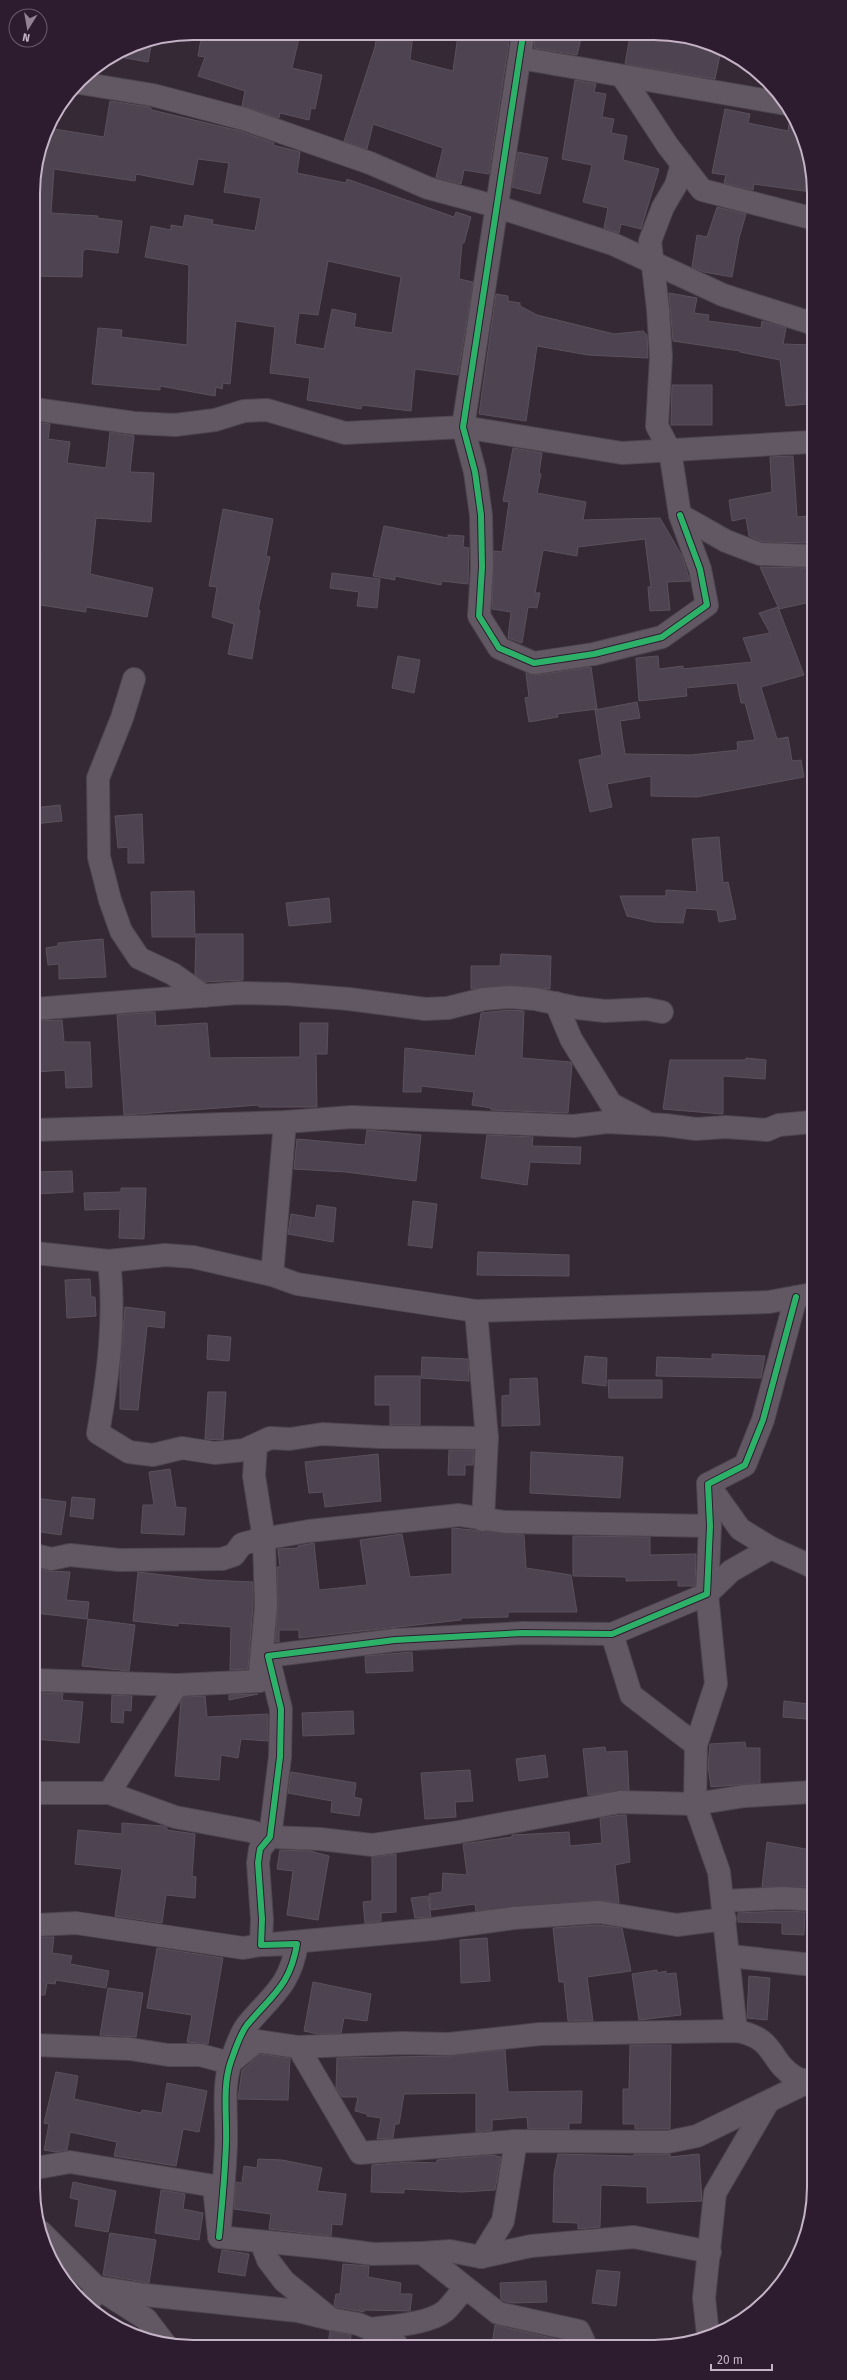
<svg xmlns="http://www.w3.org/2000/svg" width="847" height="2380" font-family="'Fira Sans',sans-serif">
<rect width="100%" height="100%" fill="#342935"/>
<g fill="#4e4350" stroke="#5b515d" fill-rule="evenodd">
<polygon points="202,33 300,34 292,68 322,75 315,109 311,108 309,120 280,113 279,118 242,106 245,91 198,76 205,57 198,56"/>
<polygon points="377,34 413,34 410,60 453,71 458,35 510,35 489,174 464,170 461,184 436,177 443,148 373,124 367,149 344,141 375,47"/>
<polygon points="535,35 582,35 577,55 534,48"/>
<polygon points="630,36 685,36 721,50 715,79 625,64"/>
<polygon points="152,41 148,62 114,56 132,45"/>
<polygon points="575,80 596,84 594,92 606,94 602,117 614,119 611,133 627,136 623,160 659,169 641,229 621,224 619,233 604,228 608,208 583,202 592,165 562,159"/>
<path d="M110,101L150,107L152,110L240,131L274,143L273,145L300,152L297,173L346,183L347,179L454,217L456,212L471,217L464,243H462L459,279L473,282L458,375L415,369L411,411L362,405L361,409L307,400L310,378L270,373L275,327L236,321L230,384L223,383L222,389L216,387L215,396L160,386V390L92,384L98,328L122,330L121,337L187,345L189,265L145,257L151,226L171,230V225L183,227L185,215L213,220L212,224L255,231L261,198L224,192L229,163L198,159L193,185L136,174L135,181L54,169L51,213L98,216L97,218L122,221L118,253L86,249L83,251L82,277L33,276V208L39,160L48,128L104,137ZM328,261L401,277L392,333L354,327L356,314L332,309L324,349L295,344L299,313L318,315Z"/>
<polygon points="725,109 750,114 748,123 788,131 790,116 793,114 811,162 811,192 754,184 753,190 724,183 726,175 712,173"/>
<polygon points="518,152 548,158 540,194 512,187"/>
<polygon points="717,207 746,214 739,238 732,277 704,272 692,267 697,235 707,237"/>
<polygon points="669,293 697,298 694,313 709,315 708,321 761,328 762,321 786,328 783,344 811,345 811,393 805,394 807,404 786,406 780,360 740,352 740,351 673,341"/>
<polygon points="496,294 508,296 508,301 520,303 520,306 537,315 614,334 643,331 647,335 648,358 588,355 537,346 526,421 479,414"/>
<polygon points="672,385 712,385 712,425 671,425"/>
<polygon points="34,422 50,424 48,439 70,442 67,463 106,468 110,432 134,436 130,472 154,473 151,522 96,518 90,574 153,588 147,617 86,607 86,612 34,604 34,586 36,586 41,555 34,554"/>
<polygon points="513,448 542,453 539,473 541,474 537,493 586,502 583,520 660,518 682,556 690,581 667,582 670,610 650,611 648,587 651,587 645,539 578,547 577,556 543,550 535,593 540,593 537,608 528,607 522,643 508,638 511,612 492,609 494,551 502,552 509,502 503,501"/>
<polygon points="793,456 797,517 811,516 811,541 805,541 806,543 763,542 749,536 746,518 732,521 729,500 772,492 770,457"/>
<polygon points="223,509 273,519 266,556 270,557 258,610 260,610 252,659 228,654 234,624 212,617 217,587 209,586"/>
<polygon points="384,526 448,538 448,535 464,536 463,547 469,548 468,584 442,581 441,585 395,576 395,580 373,576"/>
<polygon points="760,567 811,568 811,602 779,609"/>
<polygon points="332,573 380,579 377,608 357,606 359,592 330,588"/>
<polygon points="778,607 804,675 761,687 777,739 788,737 792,761 801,760 804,777 697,797 651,796 651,776 607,784 612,807 590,812 579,760 602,755 595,710 637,702 640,718 620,721 625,754 691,755 738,750 737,742 755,740 745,703 741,703 737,683 686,688 687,696 639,701 636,658 658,656 659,669 683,666 683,669 752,662 743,638 770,633 759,613"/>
<polygon points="398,656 420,660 414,693 392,688"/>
<polygon points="591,667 597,709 557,714 558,717 529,722 525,698 529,697 526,673 536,675"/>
<polygon points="60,805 62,821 34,824 34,808"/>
<polygon points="142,814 144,863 128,863 128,847 118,848 115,816"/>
<polygon points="719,837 723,883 728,882 736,919 719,922 717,910 686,908 683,923 654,922 627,916 620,896 666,896 666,890 697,892 692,839"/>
<polygon points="194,891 195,937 152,937 151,892"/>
<polygon points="329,898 331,922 289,926 286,903"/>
<polygon points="196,934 243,934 243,980 205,982 195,975"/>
<polygon points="103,939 106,977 59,979 59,964 48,965 46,948 58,946 58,943"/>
<polygon points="501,954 551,956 550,989 509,985 471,989 471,966 500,966"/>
<polygon points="510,1010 524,1011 522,1058 570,1062 572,1064 568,1113 491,1110 491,1108 472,1105 474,1092 421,1086 421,1092 403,1092 405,1048 475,1056 481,1013"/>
<polygon points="155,1012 156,1026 207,1023 210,1058 300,1057 300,1023 328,1023 327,1054 316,1054 317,1107 259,1107 259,1105 124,1115 117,1015"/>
<polygon points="62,1020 64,1042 90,1042 92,1087 66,1088 65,1070 35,1072 34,1021"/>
<polygon points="746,1058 766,1060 765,1079 723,1076 723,1114 663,1109 670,1060 746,1060"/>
<polygon points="367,1130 421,1135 416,1181 346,1172 294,1169 297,1139 365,1145"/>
<polygon points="487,1135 533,1137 532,1146 581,1147 580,1164 530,1162 527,1185 481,1178"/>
<polygon points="72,1171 73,1192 35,1194 35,1172"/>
<polygon points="121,1188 146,1188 144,1239 119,1238 120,1209 85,1210 84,1193 121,1192"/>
<polygon points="413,1201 437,1204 432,1248 408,1245"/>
<polygon points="317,1205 336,1208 333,1242 288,1234 291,1214 315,1218"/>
<polygon points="478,1252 569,1255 569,1276 477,1275"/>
<polygon points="90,1279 91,1297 95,1297 96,1316 67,1318 65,1280"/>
<polygon points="125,1307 165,1312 164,1328 147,1326 138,1410 120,1409 120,1371"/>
<polygon points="208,1335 231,1337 229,1361 207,1359"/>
<polygon points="712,1354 765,1356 761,1378 656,1376 657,1357 712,1359"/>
<polygon points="585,1356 607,1358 606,1386 582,1383"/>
<polygon points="422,1357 468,1359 469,1381 421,1378"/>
<polygon points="375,1376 420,1376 420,1425 390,1425 390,1405 375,1405"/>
<polygon points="537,1378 540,1425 502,1426 502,1396 510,1395 510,1379"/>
<polygon points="608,1380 662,1380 662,1398 609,1398"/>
<polygon points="208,1392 226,1392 223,1440 205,1439"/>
<polygon points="449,1450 474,1450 473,1465 465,1465 465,1475 448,1475"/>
<polygon points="531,1452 623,1457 620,1498 530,1493"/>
<polygon points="378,1454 381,1501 325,1507 323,1492 309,1493 305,1462"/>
<polygon points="170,1469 176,1507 186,1508 184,1535 141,1533 143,1505 154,1505 149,1472"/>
<polygon points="72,1497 95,1499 93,1519 70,1516"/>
<polygon points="35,1498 66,1502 61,1535 35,1531"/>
<polygon points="452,1528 524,1535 526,1568 571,1575 577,1612 508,1612 508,1617 461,1618 461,1620 299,1638 299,1630 279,1630 279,1642 275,1642 278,1606 277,1567 280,1567 278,1549 298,1548 298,1546 314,1543 319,1590 367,1585 360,1540 402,1534 410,1577 452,1574"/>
<polygon points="573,1536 650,1537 650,1555 696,1554 695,1586 678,1586 678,1580 626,1581 626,1577 573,1576"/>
<polygon points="35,1568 48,1571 70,1572 66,1600 89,1602 87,1619 35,1613"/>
<polygon points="138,1572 206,1580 253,1582 253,1606 248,1669 230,1670 231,1627 178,1623 178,1626 133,1621"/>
<polygon points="88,1619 135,1625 129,1671 82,1666"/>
<polygon points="412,1652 413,1671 366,1673 365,1656"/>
<polygon points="35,1693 63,1693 62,1700 83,1702 79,1743 35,1739"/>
<polygon points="258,1694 229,1700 229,1695"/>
<polygon points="112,1695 132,1696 131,1711 124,1710 123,1723 111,1722"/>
<polygon points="205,1696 207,1717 268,1714 268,1741 241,1739 238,1758 221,1755 219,1780 175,1776 181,1701 184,1697"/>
<polygon points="784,1701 808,1704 807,1719 783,1717"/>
<polygon points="353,1711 354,1734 303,1736 302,1713"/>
<polygon points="745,1742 746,1748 760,1748 760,1783 711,1787 708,1766 710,1744"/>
<polygon points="605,1747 606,1752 627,1751 629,1790 588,1795 583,1749"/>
<polygon points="545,1755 548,1777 519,1781 516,1759"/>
<polygon points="470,1770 473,1801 455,1802 456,1817 425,1819 421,1773"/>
<polygon points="291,1772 356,1783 354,1797 362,1799 359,1816 331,1812 332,1801 288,1793"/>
<polygon points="621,1815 626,1815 630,1862 615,1865 619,1903 598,1900 476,1911 475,1904 431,1910 429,1894 442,1892 443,1873 467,1875 463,1844 512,1837 512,1835 569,1832 570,1846 602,1843 600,1818"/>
<polygon points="122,1823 163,1826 167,1827 167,1830 195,1834 192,1876 196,1877 195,1898 166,1895 162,1923 115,1916 122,1869 75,1864 78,1830 122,1834"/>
<polygon points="767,1842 811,1850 807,1887 762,1887"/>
<polygon points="280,1850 310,1851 329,1856 318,1920 287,1915 293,1871 277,1869"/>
<polygon points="396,1854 396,1912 381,1913 381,1921 365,1923 363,1902 372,1901 372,1857"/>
<polygon points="428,1896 431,1917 415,1918 411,1898"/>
<polygon points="784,1911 805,1912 804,1935 782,1934 782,1923 738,1922 738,1913"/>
<polygon points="598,1925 622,1928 631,1971 587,1977 593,2021 568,2021 564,1982 559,1982 553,1928"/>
<polygon points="38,1937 54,1937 52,1953 72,1956 70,1964 109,1971 106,1988 56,1980 55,1984 47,1983 45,1995 36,1995"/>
<polygon points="487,1938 490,1981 461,1983 460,1940"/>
<polygon points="157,1948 223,1958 208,2044 187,2042 192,2015 147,2008"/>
<polygon points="657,1970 657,1973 666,1971 666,1974 676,1973 681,2015 639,2020 632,1974"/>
<polygon points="749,1976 770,1978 767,2020 747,2018"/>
<polygon points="313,1982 371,1994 367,2021 344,2018 341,2033 318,2034 304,2031"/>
<polygon points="108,1988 143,1993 136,2037 100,2035"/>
<polygon points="630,2045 671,2045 670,2129 635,2129 635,2124 623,2124 623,2089 629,2089"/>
<polygon points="505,2050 508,2092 582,2091 581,2123 569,2123 569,2129 528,2129 527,2117 492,2120 492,2130 476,2132 476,2093 404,2094 399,2124 395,2124 393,2138 377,2139 381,2118 367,2116 367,2114 355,2111 358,2097 342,2097 336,2088 337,2058 449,2056"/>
<polygon points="260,2054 290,2058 288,2100 238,2099 242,2070"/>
<polygon points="56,2072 78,2076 74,2099 141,2113 142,2110 162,2113 167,2083 207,2091 199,2132 183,2129 176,2166 114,2156 117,2142 70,2132 67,2150 56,2152 44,2150 49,2124 44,2123"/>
<polygon points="558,2154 634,2156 634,2154 670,2154 670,2157 699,2154 702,2201 647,2203 647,2187 601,2185 600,2227 578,2229 578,2223 553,2222 554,2174"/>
<polygon points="492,2155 501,2157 495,2190 462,2192 404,2189 404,2193 371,2192 372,2165 409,2162 437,2163 437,2160"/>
<polygon points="258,2159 282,2160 322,2168 317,2191 346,2194 342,2225 332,2224 331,2236 269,2229 271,2214 234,2209 236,2182 242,2183 244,2166 257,2168"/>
<polygon points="73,2182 116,2191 108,2232 75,2226 79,2200 70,2198"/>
<polygon points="161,2190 185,2194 183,2209 203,2213 199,2240 155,2233"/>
<polygon points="110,2233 156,2240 149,2283 103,2275"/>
<polygon points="222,2250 249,2254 245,2276 218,2272"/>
<polygon points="343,2264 369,2266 368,2277 401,2283 400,2294 412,2294 410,2311 364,2310 364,2312 336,2307 334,2305 336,2294 340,2294"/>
<polygon points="597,2270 620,2272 616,2306 592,2303"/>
<polygon points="546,2281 547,2302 512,2303 501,2300 500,2283"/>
<polygon points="495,2325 569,2342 569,2344 492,2344"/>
<polygon points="330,2331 351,2335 350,2344 328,2344"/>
</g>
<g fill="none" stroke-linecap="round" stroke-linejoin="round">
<defs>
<g id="street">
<polyline points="523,35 463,427 475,472 481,515 482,567 479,616 499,648 534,663 594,654 662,637 707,605 700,569 680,515"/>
<polyline points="520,58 786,104"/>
<polyline points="622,76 668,146 702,190 811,218"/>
<polyline points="80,83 153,95 244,119 370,163 428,188 495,206 613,244 723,295 811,323"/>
<polyline points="682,164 676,185 663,207 650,241 658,309 661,357 657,426 670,451 680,515 726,541 760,554 811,556"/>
<polyline points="34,409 134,423 175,425 215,420 244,411 267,410 345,433 463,427 622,453 811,442"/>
<polyline points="134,679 122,718 98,778 99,857 110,900 121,931 139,958 173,974 204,996"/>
<polyline points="556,1003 571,1039 611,1104 644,1121"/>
<polyline points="34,1009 238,993 287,994 349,999 425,1009 448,1008 484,999 510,997 535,999 578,1008 605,1011 647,1009 662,1012"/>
<polyline points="35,1130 285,1122 352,1117 574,1126 607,1122 665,1125 696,1129 726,1127 767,1130 779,1125 812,1122"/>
<polyline points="35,1253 109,1261 165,1255 193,1257 272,1275 297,1284 476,1311 769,1302 812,1294"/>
<path d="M109,1261C116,1317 108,1377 98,1433L129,1452L153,1455L182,1448L215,1453L244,1450L270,1438L290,1439L322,1434L380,1437L487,1438"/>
<polyline points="272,1275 285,1122"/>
<polyline points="476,1311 487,1438 483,1520"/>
<polyline points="256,1445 254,1476 264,1539 266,1606 260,1672"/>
<polyline points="771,1548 813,1567"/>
<polyline points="35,1555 51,1559 70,1555 119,1560 222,1559 234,1555 242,1544 257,1540 309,1531 459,1515 505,1522 710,1526"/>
<polyline points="612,1634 631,1695 696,1745 695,1804 719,1872 736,2031"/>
<polyline points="35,1680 177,1685"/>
<polyline points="696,1745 716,1684 707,1594 731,1571 771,1548 740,1529 708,1484"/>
<polyline points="36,1793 109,1793 175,1817 250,1831 270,1837 320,1839 372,1845 459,1832 620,1802 695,1804 745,1796 813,1792"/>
<polyline points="109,1793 177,1685 259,1681 268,1678 268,1659"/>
<polyline points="723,1901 784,1898 813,1900"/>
<polyline points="36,1925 76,1923 243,1948 261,1945 433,1929 514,1918 599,1912 677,1925 725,1919"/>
<polyline points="730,1956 813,1965"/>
<path d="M36,2045L130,2049L168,2055H200L230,2063L257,2041L298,2047L402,2043L449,2044L540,2034L736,2031C777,2038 768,2061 795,2077C800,2080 808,2081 814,2082"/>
<polyline points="298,2047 360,2153 516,2141 668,2142 697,2136 810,2081"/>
<polyline points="36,2168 70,2162 214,2186 219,2237 328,2248 373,2254 422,2253 498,2313 579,2331 585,2344"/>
<polyline points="41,2232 96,2287 146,2319 165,2344"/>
<path d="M219,2237C222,2206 225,2175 226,2143C227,2117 222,2086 231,2061C235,2050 240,2034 247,2025C272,1995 290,1986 297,1944L261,1945L262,1919L258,1863L260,1849L270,1837L280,1757L281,1709L268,1656L395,1640L523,1633L612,1634L707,1594L710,1526L708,1484L745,1465L763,1420L796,1297"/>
<polyline points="261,2242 268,2260 284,2281 331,2319 358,2324 370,2329 396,2344"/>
<polyline points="422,2253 450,2251 481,2257 503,2221 516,2141"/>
<polyline points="481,2257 531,2246 634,2237 710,2252"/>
<polyline points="88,2306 96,2287 146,2295 298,2311 331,2319"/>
<path d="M370,2329C391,2326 429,2324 445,2311C453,2304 457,2295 466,2289"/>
<polyline points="708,2335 704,2298 715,2193 768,2102"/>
</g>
</defs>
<use href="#street" stroke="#4d454f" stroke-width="24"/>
<use href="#street" stroke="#625863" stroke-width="22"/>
<defs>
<g id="cycleway">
<polyline points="523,35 463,427 475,472 481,515 482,567 479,616 499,648 534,663 594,654 662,637 707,605 700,569 680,515"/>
<path d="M219,2237C222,2206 225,2175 226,2143C227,2117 222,2086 231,2061C235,2050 240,2034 247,2025C272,1995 290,1986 297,1944L261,1945L262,1919L258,1863L260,1849L270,1837L280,1757L281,1709L268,1656L395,1640L523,1633L612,1634L707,1594L710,1526L708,1484L745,1465L763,1420L796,1297"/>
</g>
</defs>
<use href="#cycleway" stroke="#2d1c30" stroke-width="8"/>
<use href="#cycleway" stroke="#2db169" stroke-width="6"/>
</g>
<path d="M0 0H847V2380H0ZM193 40H654A153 153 0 0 1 807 193V2187A153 153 0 0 1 654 2340H193A153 153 0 0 1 40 2187V193A153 153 0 0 1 193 40Z" fill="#2d1c30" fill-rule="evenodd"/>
<path fill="none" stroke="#c5b2c7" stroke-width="2" d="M193 40H654A153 153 0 0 1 807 193V2187A153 153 0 0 1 654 2340H193A153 153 0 0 1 40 2187V193A153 153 0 0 1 193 40Z"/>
<g transform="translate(28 28) rotate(191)"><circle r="19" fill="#2d1c30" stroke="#6a586c"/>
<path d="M0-3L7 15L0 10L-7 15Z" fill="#928294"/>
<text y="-6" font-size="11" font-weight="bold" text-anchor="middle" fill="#c5b2c7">N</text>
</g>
<path d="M711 2364v6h61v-6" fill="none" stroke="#c5b2c7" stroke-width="2"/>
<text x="717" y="2364" font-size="12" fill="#c5b2c7" stroke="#2d1c30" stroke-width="3" paint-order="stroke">20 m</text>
</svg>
